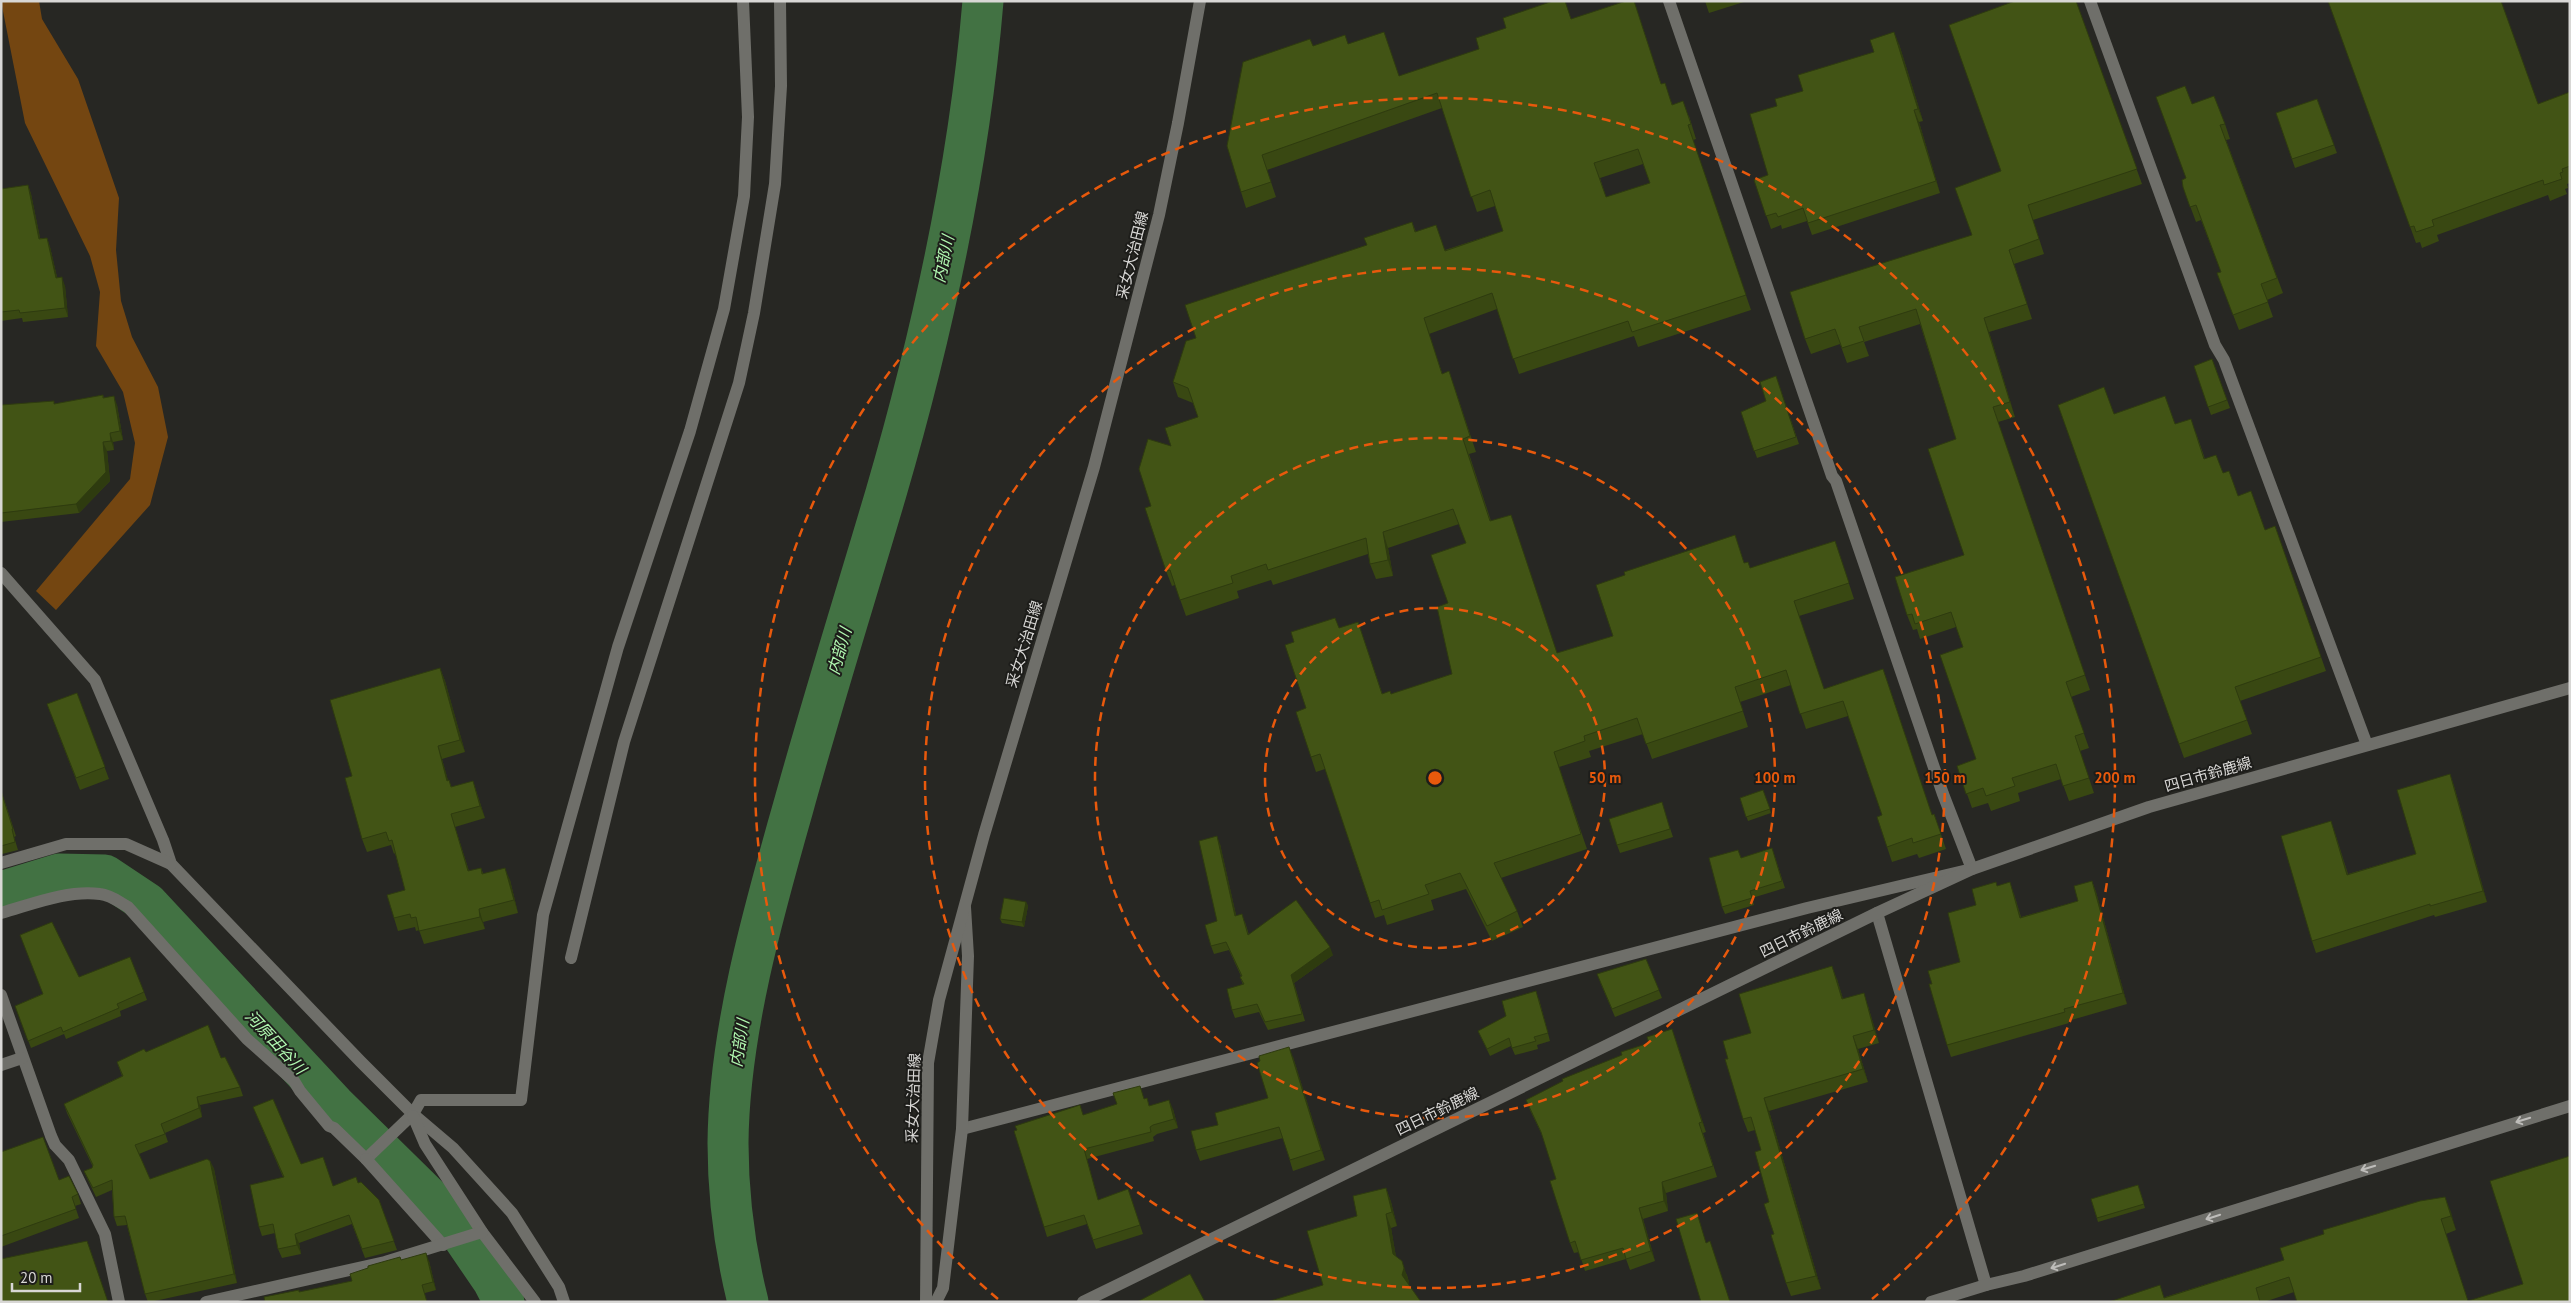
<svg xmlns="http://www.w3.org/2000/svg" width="2571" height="1303" font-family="'PT Sans','Noto Sans JP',sans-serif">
<rect width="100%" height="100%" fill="#272723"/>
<polygon fill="#744611" points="1,1 39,1 42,19 78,79 119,198 116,250 121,301 132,337 158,387 168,437 150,505 56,610 36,591 130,479 135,443 123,392 96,346 100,292 90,256 25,123"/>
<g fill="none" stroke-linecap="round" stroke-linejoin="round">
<g stroke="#427243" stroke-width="41">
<polyline points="1,892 59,874 105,875 147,903 334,1104 450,1218 493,1281 504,1302"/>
<path d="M748,1302C735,1250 728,1196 728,1143C729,1033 763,913 793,808C822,703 855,598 886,493C933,332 969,168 983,1"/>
</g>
<g stroke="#6f6f6a" stroke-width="12">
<polyline points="2090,1 2215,345 2224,360 2367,745"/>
<polyline points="1,573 95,680 163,840 171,864 360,1061 413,1114 453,1148 512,1213 559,1287 564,1302"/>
<polyline points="1,863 66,844 126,844 171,864"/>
<path d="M1,913C33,904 66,890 100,894C111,895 119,902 128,907L247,1039L294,1081L300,1091L329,1126L334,1128L366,1159L413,1114L421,1100H521L543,915L618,647L690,431L724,309L744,196L748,117L743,1"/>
<polyline points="1877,913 1986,1285"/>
<polyline points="571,958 624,742 739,383 754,313 775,184 781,86 780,1"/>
<polyline points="1,995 51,1136 55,1145 69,1160 105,1234 119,1302"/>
<polyline points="1,1065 22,1058"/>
<polyline points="413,1116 425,1144 482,1232 535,1302"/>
<polyline points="962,1129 1807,908 1972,869 1943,794 1836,481 1832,476 1669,1"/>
<polyline points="366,1159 443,1245"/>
<polyline points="206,1302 385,1262 482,1232"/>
<polyline points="936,1302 943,1288 962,1129 968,956 965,907"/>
<polyline points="1931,1302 1986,1285 2024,1276 2570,1106"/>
</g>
<g stroke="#6f6f6a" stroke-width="12">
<polyline points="926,1302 928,1063 939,1000 984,835 1094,467 1159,215 1178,123 1200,1"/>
<polyline points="1083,1302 1877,913 1972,869 2149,807 2570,688"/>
</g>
</g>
<g fill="#394812" fill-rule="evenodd">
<path d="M1634,1L1661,84L1673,105L1689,116L1696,139L1693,140L1751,310L1638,347L1634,336L1519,374L1497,309L1429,334L1442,373L1454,386L1476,452L1469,454L1491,521L1511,515L1557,653L1613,636L1735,535L1744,563L1750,568L1835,541L1854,599L1799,616L1824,689L1883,669L1932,815L1934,814L1946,849L1919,858L1917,854L1892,862L1887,847L1882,815L1848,716L1806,729L1791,685L1740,702L1748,727L1652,759L1643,734L1589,751L1591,757L1559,767L1587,849L1501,878L1517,911L1523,927L1492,941L1466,889L1431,900L1434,910L1387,925L1384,915L1375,918L1325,769L1316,772L1311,757L1306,708L1294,642L1335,618L1339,628L1358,622L1382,693L1391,694L1452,674L1448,603L1466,543L1459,524L1388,548L1393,576L1376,579L1370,564L1368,554L1273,585L1271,580L1237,591L1239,598L1186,616L1175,585L1172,586L1166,571L1151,506L1171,446L1198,417L1193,403L1178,397L1173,382L1196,338L1367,245L1412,222L1416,232L1445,250L1503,231L1495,206L1477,212L1442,108L1267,170L1276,197L1246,208L1241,192L1313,46L1348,44L1399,76L1572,19ZM1643,164L1650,183L1606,197L1600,178Z"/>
<polygon points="1705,1 1747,1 1709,13"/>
<polygon points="2076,1 2142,184 2033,220 2044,254 2014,264 2032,319 1989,332 2015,417 1998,422 2090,690 2071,697 2089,748 2080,751 2094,793 2069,801 2061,779 2018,793 2020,801 1991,811 1988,803 1972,808 1957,766 1976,759 1963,647 1956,627 1920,639 1917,629 1913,630 1907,615 1964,555 1956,439 1920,324 1864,342 1869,356 1847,363 1840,344 1811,354 1805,339 1972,235 2001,171"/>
<polygon points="2328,1 2538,104 2570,92 2570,183 2567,184 2568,188 2565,189 2567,194 2550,201 2548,195 2437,235 2439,241 2422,248 2420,242 2416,243"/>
<polygon points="1899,44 1923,121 1919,122 1940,193 1812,235 1807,221 1782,229 1781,225 1771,229 1754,180 1768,175 1777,106 1803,91"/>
<polygon points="2317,99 2337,153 2295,168 2276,113"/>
<polygon points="2192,104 2225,124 2230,139 2226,140 2283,293 2267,300 2273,317 2239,330 2217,273 2221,272 2201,220 2196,222 2183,187 2186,178"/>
<polygon points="28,185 31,194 40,238 47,238 50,247 57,277 65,286 68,317 23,322 22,318 1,321 1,189"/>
<polygon points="2212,359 2230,408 2211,415 2194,366"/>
<polygon points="1776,376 1799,444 1757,458 1741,412 1766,401"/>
<polygon points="103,395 104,398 117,405 123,440 113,442 114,450 107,451 110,481 79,513 1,522 1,405 55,404"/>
<polygon points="2058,405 2175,424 2196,433 2205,459 2223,473 2238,496 2265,530 2275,526 2326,671 2240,701 2252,734 2184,758"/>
<polygon points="440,668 445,681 465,752 442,759 448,781 452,787 473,781 485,818 455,827 469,871 481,868 483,873 510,880 518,913 483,922 485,929 424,944 419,930 416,931 415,927 398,931 394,918 405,890 395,853 394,854 391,845 367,852 362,839 352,776"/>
<polygon points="77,693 109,779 80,790 47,704"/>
<polygon points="2450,774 2454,786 2487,902 2435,917 2434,915 2316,953 2312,941 2335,833 2348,874 2416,854"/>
<polygon points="1,790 16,836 14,837 18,850 2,854 1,851"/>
<polygon points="1763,790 1771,813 1748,821 1740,798"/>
<polygon points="1664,810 1673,837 1620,853 1617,845"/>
<polygon points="1220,844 1236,915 1245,922 1249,935 1333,955 1294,983 1305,1021 1268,1030 1259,1012 1235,1018 1232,1010 1243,985 1240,977 1241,976 1229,950 1214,954 1211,946 1217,921"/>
<polygon points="1772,848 1785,888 1752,898 1754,905 1725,914 1722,907 1741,858"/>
<polygon points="2092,881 2096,892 2127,1004 2068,1021 2069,1023 1951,1057 1947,1045 1960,962 1976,905 1997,886 2014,894 2021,917 2078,901"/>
<polygon points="1026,902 1028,906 1024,927 1002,923 1000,919"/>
<polygon points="1646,959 1662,998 1615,1017 1600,982"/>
<polygon points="79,977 144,992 147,1000 120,1011 121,1016 66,1039 64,1034 31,1048 15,1006 42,994"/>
<polygon points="1837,979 1843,999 1868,1006 1879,1043 1858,1049 1868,1082 1769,1111 1821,1289 1791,1296 1786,1283 1774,1234 1761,1150 1755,1130 1748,1132 1743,1119 1751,1033"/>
<polygon points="1539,999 1550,1041 1537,1045 1538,1049 1515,1055 1511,1046 1490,1056 1478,1031"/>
<polygon points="1672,1029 1706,1132 1703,1133 1717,1177 1666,1193 1668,1211 1643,1219 1655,1261 1630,1270 1626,1259 1585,1271 1579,1252 1574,1253 1570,1243 1556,1179 1544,1139 1530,1110 1526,1100 1622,1055 1649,1043"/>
<polygon points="146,1052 221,1058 240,1087 243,1096 200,1105 202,1117 165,1133 168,1142 139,1154 150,1179 210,1161 214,1169 237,1283 150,1302 148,1302 145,1294 127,1225 117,1226 114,1217 112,1190 96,1197 88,1180 84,1171 92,1168 93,1167 67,1113 64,1104 122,1076 117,1062"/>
<polygon points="1293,1057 1325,1160 1293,1171 1283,1138 1200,1161 1196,1150 1218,1125 1268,1098"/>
<polygon points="1147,1098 1149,1105 1173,1109 1178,1128 1157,1134 1153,1137 1154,1141 1087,1159 1098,1200 1128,1189 1143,1234 1096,1249 1087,1224 1047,1237 1044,1227 1084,1115"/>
<polygon points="253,1107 301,1164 333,1186 358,1183 379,1200 397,1250 365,1258 352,1224 299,1243 301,1254 282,1258 278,1249 275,1233 262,1236 259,1227 283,1177"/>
<polygon points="1,1152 59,1180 78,1194 81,1204 75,1206 79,1218 1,1247"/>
<polygon points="2138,1185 2145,1208 2098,1222 2091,1199"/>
<polygon points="1386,1188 1391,1202 1397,1226 1391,1228 1396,1257 1407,1275 1409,1282 1408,1284 1323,1285 1357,1216"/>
<polygon points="2445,1197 2456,1230 2446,1234 2468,1301 2523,1284 2570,1302 2297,1302 2294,1292 2264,1302 2109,1302 2165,1297 2284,1260"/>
<polygon points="401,1260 429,1261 436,1290 425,1293 300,1292 352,1281 368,1268"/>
</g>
<g fill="#2e3b0f">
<polygon points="1894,32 1899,44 1923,121 1918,109"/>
<polygon points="1914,110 1919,122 1940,193 1936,181"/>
<polygon points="28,185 31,194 42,247 39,239"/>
<polygon points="47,238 50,247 59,286 56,278"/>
<polygon points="62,277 65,286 68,317 65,308"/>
<polygon points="1984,318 1989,332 2015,417 2010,402"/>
<polygon points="114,396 117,405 123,440 120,431"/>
<polygon points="110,433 113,442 114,450 111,441"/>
<polygon points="103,442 107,451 110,481 79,513 76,504"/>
<polygon points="1511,515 1516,530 1562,669 1557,653"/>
<polygon points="1383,532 1388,548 1393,576 1388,560"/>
<polygon points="440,668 445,681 465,752 460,740"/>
<polygon points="438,746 442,759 452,794 447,781"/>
<polygon points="2450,774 2454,786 2487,902 2483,891"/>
<polygon points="473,781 477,794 485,818 480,806"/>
<polygon points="451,814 455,827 473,884 468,871"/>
<polygon points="2331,821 2335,833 2351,886 2347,875"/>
<polygon points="1217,836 1220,844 1238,924 1235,916"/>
<polygon points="505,868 510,880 518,913 514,900"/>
<polygon points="2092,881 2096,892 2127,1004 2123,993"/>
<polygon points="2010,882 2014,894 2024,929 2020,918"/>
<polygon points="1026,902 1028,906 1024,927 1022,922"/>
<polygon points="479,909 483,922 485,929 480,917"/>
<polygon points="1330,947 1333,955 1294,983 1305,1021 1291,975"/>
<polygon points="1832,966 1837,979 1847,1012 1842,999"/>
<polygon points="1864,993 1868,1006 1879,1043 1874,1030"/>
<polygon points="1672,1029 1676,1040 1706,1132 1702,1122"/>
<polygon points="1853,1036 1858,1049 1868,1082 1863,1069"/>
<polygon points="1289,1047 1293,1057 1325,1160 1321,1150"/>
<polygon points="197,1097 200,1105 202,1117 199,1108"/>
<polygon points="1764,1098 1769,1111 1821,1289 1816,1276"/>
<polygon points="1169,1100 1173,1109 1178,1128 1174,1119"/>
<polygon points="1084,1149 1087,1159 1101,1209 1098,1200"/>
<polygon points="210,1161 214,1169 237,1283 234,1274"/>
<polygon points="1662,1182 1666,1193 1668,1211 1664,1201"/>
<polygon points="1386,1188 1391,1202 1397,1226 1392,1212"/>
<polygon points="2445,1197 2451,1212 2456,1230 2451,1216"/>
<polygon points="1639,1208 1643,1219 1655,1261 1651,1251"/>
<polygon points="1386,1214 1391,1228 1398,1268 1393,1254"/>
<polygon points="295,1234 299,1243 301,1254 297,1245"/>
<polygon points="426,1253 429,1261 436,1290 433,1282"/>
<polygon points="1402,1261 1409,1282 1407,1289 1402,1275"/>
</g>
<g fill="#425415" stroke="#2e3b0f" fill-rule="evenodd">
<path d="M1553,1H1565L1571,19L1626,1H1634L1661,84L1665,83L1672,105L1683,101L1691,124L1688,125L1746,295L1632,332L1628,321L1513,359L1492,293L1424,318L1442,374L1449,371L1470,436L1463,439L1490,521L1511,515L1557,653L1613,636L1596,585L1625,575L1624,572L1735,535L1744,563L1748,562L1750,568L1835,541L1849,583L1794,601L1824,689L1883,669L1932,815L1934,814L1941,834L1913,843L1912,838L1887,847L1877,817L1882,815L1843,701L1800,714L1786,670L1735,687L1743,711L1646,744L1637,718L1584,736L1585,741L1554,752L1581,834L1494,863L1517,911L1487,926L1460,873L1425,885L1429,894L1382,910L1379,900L1370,903L1320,754L1311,757L1296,712L1306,708L1285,645L1294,642L1291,632L1335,618L1339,628L1358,622L1382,694L1390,691L1391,694L1452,674L1437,607L1448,603L1431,555L1466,543L1453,509L1383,532L1388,560L1370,564L1366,538L1268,570L1266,564L1231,576L1233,583L1180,600L1170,570L1166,571L1145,508L1151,506L1139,469L1148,439L1171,446L1165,428L1198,417L1188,388L1173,382L1186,341L1196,338L1185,305L1367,245L1364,238L1412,222L1415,232L1436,225L1445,251L1503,231L1490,190L1471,197L1437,93L1262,155L1271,182L1241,192L1227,146L1243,62L1310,39L1313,46L1345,35L1348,44L1384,32L1399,76L1479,49L1476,38L1506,28L1503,18ZM1638,149L1650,183L1606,197L1594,163Z"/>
<polygon points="2015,1 2076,1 2137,169 2028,205 2039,239 2009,250 2027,304 1984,318 2010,402 1993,407 2085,675 2066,682 2084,733 2075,736 2089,778 2063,786 2056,764 2012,778 2015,786 1986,796 1983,788 1966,794 1957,766 1976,759 1940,655 1963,647 1951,612 1915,624 1912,614 1907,615 1895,577 1964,555 1928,449 1956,439 1916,309 1859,327 1864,341 1842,348 1835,329 1805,339 1790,292 1972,235 1955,188 2001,171 1949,25"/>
<polygon points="2328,1 2501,1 2538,104 2570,92 2570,166 2562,169 2563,172 2560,173 2562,179 2544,185 2543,180 2432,220 2434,226 2416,232 2414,226 2410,227"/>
<polygon points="1894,32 1918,109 1914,110 1936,181 1808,223 1803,208 1778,217 1776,213 1766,216 1754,180 1768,175 1750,114 1777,106 1775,99 1803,91 1798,75 1874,52 1870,40"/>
<polygon points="2185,86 2192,104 2214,96 2225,124 2220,125 2277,278 2261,284 2268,302 2233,315 2217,273 2221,272 2196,205 2190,207 2183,187 2182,180 2186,178 2156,97"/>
<polygon points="2317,99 2334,145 2292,159 2276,113"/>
<polygon points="28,185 39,239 47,238 56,278 62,277 65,308 20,313 19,310 1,312 1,189"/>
<polygon points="2212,359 2227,400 2208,407 2194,366"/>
<polygon points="1776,376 1796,437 1754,451 1741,412 1766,401 1760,382"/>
<polygon points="2104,387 2114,414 2165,396 2175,424 2191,419 2204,459 2216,455 2223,473 2229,471 2238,496 2251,491 2265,530 2275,526 2321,657 2235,687 2247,720 2179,744 2058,405"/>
<polygon points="103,395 103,398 114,396 120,431 110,433 111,441 103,442 106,472 76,504 1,513 1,405 54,401 54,404"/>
<polygon points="440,668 460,740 438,746 447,781 449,780 451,787 473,781 480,806 451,814 468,871 481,868 482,874 505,868 514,900 479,909 480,917 419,931 416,917 411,918 410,914 394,918 387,895 405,890 392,840 389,841 386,832 362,839 345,778 352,776 330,700"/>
<polygon points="77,693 105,767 76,778 47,704"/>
<polygon points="2450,774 2483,891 2430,906 2430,904 2312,941 2281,836 2331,821 2347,875 2416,854 2397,790"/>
<polygon points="1763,790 1770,809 1746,817 1740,798"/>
<polygon points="1,791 13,829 12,829 15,842 1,846"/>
<polygon points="1662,802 1670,829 1617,845 1609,819"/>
<polygon points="1217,836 1235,916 1242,914 1248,935 1296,900 1330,947 1291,975 1302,1014 1265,1022 1257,1004 1232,1010 1227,989 1244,984 1240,977 1242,976 1226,942 1211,946 1205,925 1217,921 1199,841"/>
<polygon points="1772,848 1782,881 1750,891 1752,898 1722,907 1709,858 1738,850 1741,858"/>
<polygon points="2092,881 2123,993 2064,1009 2065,1012 1947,1045 1929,984 1932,984 1928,971 1960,962 1948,913 1976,905 1972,889 1996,882 1997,886 2010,882 2020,918 2078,901 2074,886"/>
<polygon points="1004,898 1026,902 1022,922 1000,919"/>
<polygon points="52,922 79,977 130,957 144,992 117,1004 119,1008 63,1032 61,1027 28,1041 15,1006 43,994 20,935"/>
<polygon points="1646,959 1659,990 1612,1009 1597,974"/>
<polygon points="1832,966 1842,999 1864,993 1874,1030 1853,1036 1863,1069 1764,1098 1816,1276 1786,1283 1771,1235 1774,1234 1764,1204 1769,1202 1755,1152 1761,1150 1751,1117 1743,1119 1725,1059 1728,1059 1723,1041 1751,1033 1739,994"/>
<polygon points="1536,991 1548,1033 1534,1037 1536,1041 1512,1048 1509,1038 1487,1049 1478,1031 1506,1016 1502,1001"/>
<polygon points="208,1025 221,1058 225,1057 240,1087 197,1097 199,1108 161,1124 165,1134 135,1145 150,1179 207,1159 210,1161 234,1274 145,1294 125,1216 114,1217 112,1180 93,1188 84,1171 92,1168 93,1165 64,1104 123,1076 117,1062 144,1049 146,1052"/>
<polygon points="1672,1029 1702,1122 1699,1123 1713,1166 1662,1182 1664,1201 1639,1208 1651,1251 1626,1259 1623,1248 1581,1260 1575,1241 1570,1243 1550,1181 1556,1179 1541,1132 1526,1100 1563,1081 1562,1079 1622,1055 1621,1052 1649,1043 1647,1037"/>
<polygon points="1289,1047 1321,1150 1290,1160 1279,1127 1196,1150 1191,1131 1218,1125 1215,1113 1268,1098 1257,1063 1260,1061 1259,1056"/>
<polygon points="1140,1086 1144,1099 1147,1098 1149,1106 1169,1100 1174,1119 1153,1125 1150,1127 1151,1132 1084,1149 1098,1200 1128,1189 1140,1225 1093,1240 1084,1215 1044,1227 1014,1131 1017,1130 1015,1126 1080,1105 1083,1115 1117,1104 1113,1093"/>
<polygon points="273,1099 301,1164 323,1157 333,1186 356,1177 358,1183 361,1182 379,1200 394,1241 362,1249 349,1215 295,1234 297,1245 278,1249 273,1224 259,1227 250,1185 284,1177 253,1107"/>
<polygon points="43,1137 59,1180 69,1176 78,1194 72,1197 76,1209 1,1236 1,1152"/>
<polygon points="2570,1156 2570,1302 2297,1302 2289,1277 2256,1288 2260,1302 2109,1302 2160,1285 2164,1298 2284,1260 2280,1248 2324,1234 2323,1230 2420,1201 2445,1197 2451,1216 2441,1219 2468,1301 2523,1284 2490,1181"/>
<polygon points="2138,1185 2144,1204 2097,1218 2091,1199"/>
<polygon points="1386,1188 1392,1212 1386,1214 1393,1254 1402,1261 1404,1268 1402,1275 1421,1302 1267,1302 1323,1285 1307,1231 1357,1216 1353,1196"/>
<polygon points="1697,1213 1706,1243 1710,1241 1730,1302 1701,1302 1676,1219"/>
<polygon points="87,1241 108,1302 1,1302 1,1259"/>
<polygon points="426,1253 433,1282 422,1285 427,1302 265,1302 264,1297 299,1290 299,1292 352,1281 350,1274 368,1268 368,1266 400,1257 401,1260"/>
<polygon points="1190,1274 1205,1302 1137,1302"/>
</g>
<defs><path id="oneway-shaft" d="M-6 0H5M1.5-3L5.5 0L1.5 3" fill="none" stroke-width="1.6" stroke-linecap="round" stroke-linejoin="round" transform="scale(1.25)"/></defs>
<g stroke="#bebdba">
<use href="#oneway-shaft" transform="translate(2523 1120) rotate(163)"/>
<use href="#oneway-shaft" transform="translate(2368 1168) rotate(163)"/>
<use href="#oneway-shaft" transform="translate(2213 1217) rotate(162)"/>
<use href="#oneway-shaft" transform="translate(2058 1266) rotate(162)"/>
</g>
<g fill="none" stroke="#e8590c" stroke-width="2.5" stroke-dasharray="9 6">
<circle cx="1435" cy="778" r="170"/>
<circle cx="1435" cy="778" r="340"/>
<circle cx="1435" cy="778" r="510"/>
<path d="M998 1299A680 680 0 1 1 1872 1299"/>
</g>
<g text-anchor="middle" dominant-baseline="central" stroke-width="4" stroke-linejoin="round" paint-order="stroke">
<g font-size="15" fill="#d8d7d5" stroke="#1d1d1a">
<text transform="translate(1132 255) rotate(-76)">采女大治田線</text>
<text transform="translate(1024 644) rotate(-73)">采女大治田線</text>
<text transform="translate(2208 774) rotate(-16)">四日市鈴鹿線</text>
<text transform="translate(1801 933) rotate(-26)">四日市鈴鹿線</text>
<text transform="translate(913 1098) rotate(-88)">采女大治田線</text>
<text transform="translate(1437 1111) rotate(-26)">四日市鈴鹿線</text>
</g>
<g font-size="16" font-style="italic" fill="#b1f9b1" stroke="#1d1d1a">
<text transform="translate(943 259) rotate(-78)">内部川</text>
<text transform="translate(839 651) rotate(-74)">内部川</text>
<text transform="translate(276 1042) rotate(47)">河原田谷川</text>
<text transform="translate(739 1043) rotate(-81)">内部川</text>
</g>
</g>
<circle cx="1435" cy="778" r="8" fill="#e8590c" stroke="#1d1d1a" stroke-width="2.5"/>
<g font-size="15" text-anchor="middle" font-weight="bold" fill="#e8590c" stroke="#1d1d1a" stroke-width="4" stroke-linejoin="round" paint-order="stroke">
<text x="1605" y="783">50 m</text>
<text x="1775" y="783">100 m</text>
<text x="1945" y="783">150 m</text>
<text x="2115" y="783">200 m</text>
</g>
<rect width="2571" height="1303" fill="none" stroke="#d8d7d5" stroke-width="5"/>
<path d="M12 1283v8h68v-8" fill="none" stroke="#d8d7d5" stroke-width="2.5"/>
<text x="20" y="1283" font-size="15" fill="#d8d7d5" stroke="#1d1d1a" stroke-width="4" paint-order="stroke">20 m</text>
</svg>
